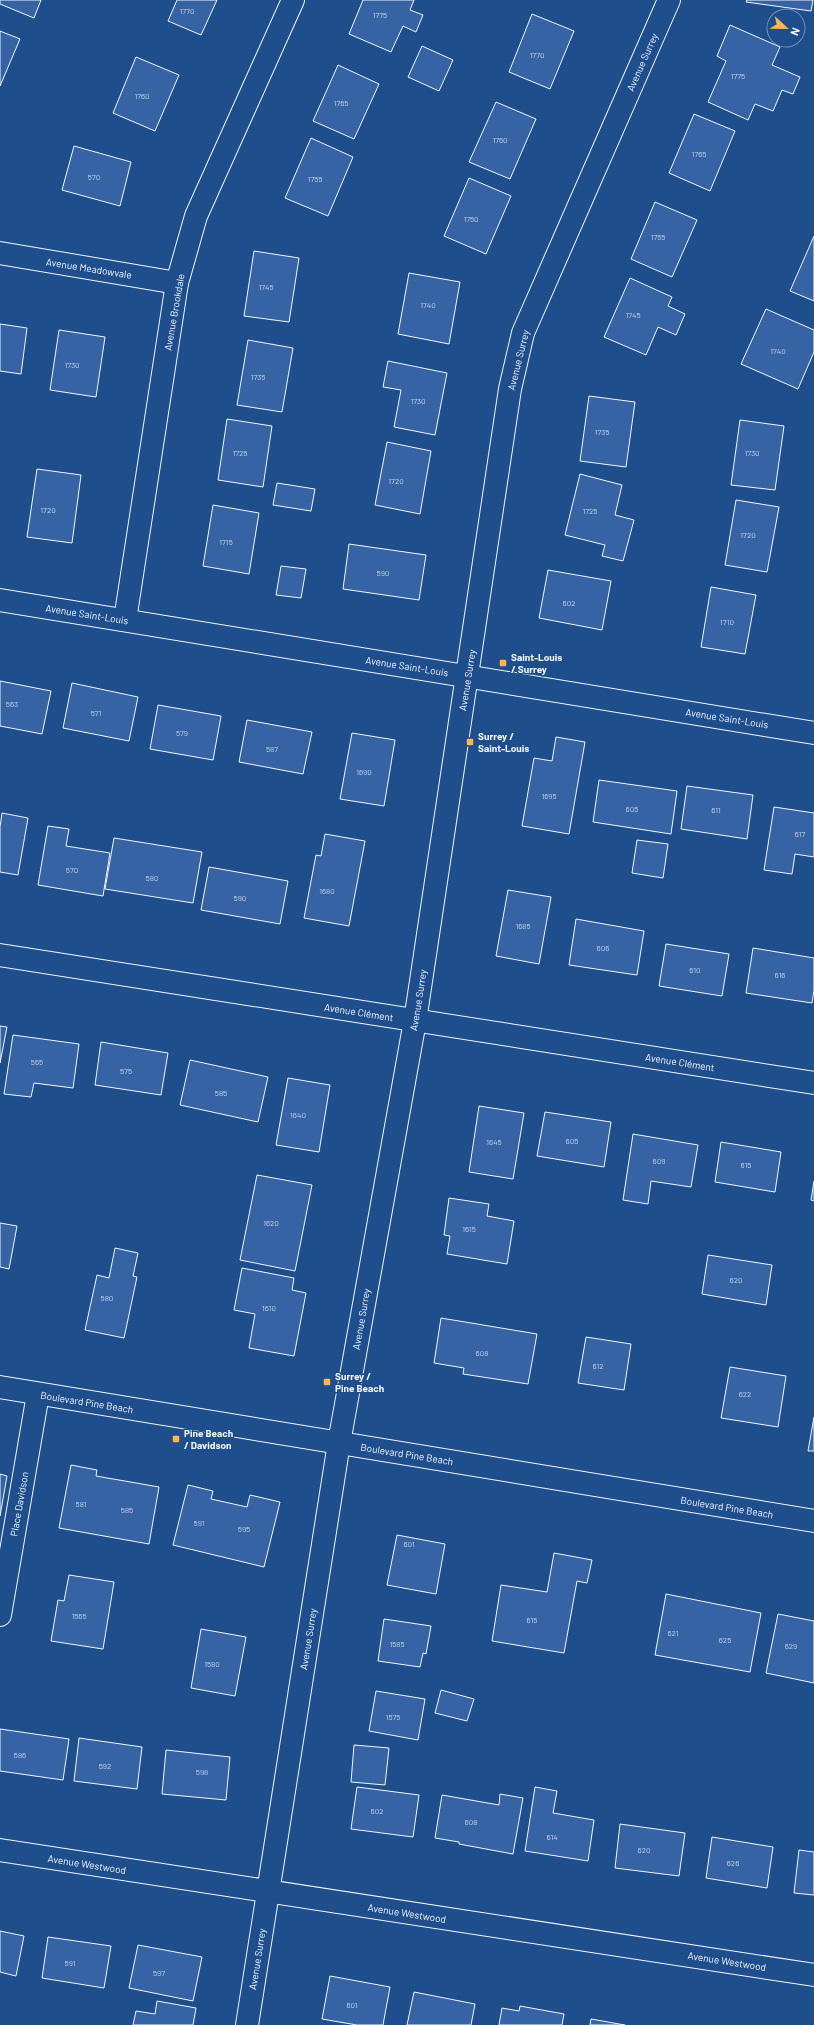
<svg xmlns="http://www.w3.org/2000/svg" width="814" height="2025" font-family="Barlow,sans-serif">
<rect width="100%" height="100%" fill="#1f4e8c"/>
<g fill="#3563a3" stroke="#f2f6ff">
<polygon points="0,0 41,0 34,18 0,4"/>
<polygon points="177,0 217,0 201,35 168,21"/>
<polygon points="363,0 414,0 410,10 423,15 416,32 403,26 391,52 349,34"/>
<polygon points="747,0 813,0 811,11 746,2"/>
<polygon points="532,14 574,31 550,89 509,72"/>
<polygon points="730,25 780,47 772,65 800,77 793,94 782,90 773,111 755,104 748,120 708,102 726,61 717,56"/>
<polygon points="0,31 20,39 0,86"/>
<polygon points="422,46 453,60 439,91 408,77"/>
<polygon points="136,57 179,75 155,131 113,113"/>
<polygon points="338,65 379,84 354,139 313,121"/>
<polygon points="496,102 536,119 510,179 469,162"/>
<polygon points="694,114 735,131 710,191 669,173"/>
<polygon points="311,138 353,157 328,216 285,198"/>
<polygon points="74,146 131,162 120,206 62,190"/>
<polygon points="469,178 511,196 486,254 444,236"/>
<polygon points="655,202 697,220 672,277 631,259"/>
<polygon points="814,236 814,301 790,291"/>
<polygon points="254,251 299,258 289,322 244,316"/>
<polygon points="409,273 460,282 449,344 398,334"/>
<polygon points="630,278 672,297 668,306 685,314 676,335 658,327 646,355 604,337"/>
<polygon points="766,309 814,330 814,352 798,389 741,364"/>
<polygon points="0,324 27,328 21,374 0,371"/>
<polygon points="59,330 105,337 96,397 50,390"/>
<polygon points="248,340 293,348 282,412 237,405"/>
<polygon points="388,361 447,373 435,435 394,427 401,390 383,387"/>
<polygon points="589,396 635,402 626,467 580,461"/>
<polygon points="227,419 272,426 263,487 218,480"/>
<polygon points="740,420 784,426 775,490 731,485"/>
<polygon points="387,442 431,451 420,514 375,505"/>
<polygon points="37,469 81,475 72,543 27,537"/>
<polygon points="580,474 622,485 615,515 634,520 623,561 602,556 605,545 565,535"/>
<polygon points="277,483 315,489 311,511 273,505"/>
<polygon points="736,500 779,507 767,572 725,565"/>
<polygon points="213,505 259,513 249,574 203,566"/>
<polygon points="349,544 426,555 419,600 343,589"/>
<polygon points="281,566 306,569 301,598 276,595"/>
<polygon points="548,570 611,581 602,630 539,618"/>
<polygon points="711,587 756,595 745,654 701,647"/>
<polygon points="0,681 51,691 42,734 0,726"/>
<polygon points="72,683 138,697 129,741 63,728"/>
<polygon points="158,705 221,716 213,760 150,749"/>
<polygon points="247,720 312,732 303,774 239,762"/>
<polygon points="352,733 395,740 384,806 340,799"/>
<polygon points="556,737 585,742 569,834 522,826 534,758 552,761"/>
<polygon points="599,780 677,791 671,834 593,822"/>
<polygon points="687,786 753,795 747,839 681,829"/>
<polygon points="774,807 814,813 814,857 795,854 792,874 764,870"/>
<polygon points="2,813 28,818 18,875 0,872 0,827"/>
<polygon points="48,826 69,829 66,846 110,853 103,896 38,885"/>
<polygon points="325,834 365,841 349,926 304,918 316,855 321,856"/>
<polygon points="114,838 202,852 193,903 105,889"/>
<polygon points="637,840 668,844 663,878 632,873"/>
<polygon points="209,867 288,881 280,924 201,910"/>
<polygon points="508,890 551,897 539,964 496,956"/>
<polygon points="576,919 644,931 637,975 569,965"/>
<polygon points="666,944 729,954 722,996 659,986"/>
<polygon points="753,948 814,958 814,990 812,1003 746,993"/>
<polygon points="0,1026 7,1027 0,1063"/>
<polygon points="13,1035 79,1044 73,1088 34,1083 31,1097 4,1094"/>
<polygon points="101,1042 168,1053 161,1095 95,1085"/>
<polygon points="190,1060 268,1077 258,1122 180,1105"/>
<polygon points="288,1078 330,1085 319,1152 276,1145"/>
<polygon points="479,1106 524,1113 513,1179 469,1172"/>
<polygon points="545,1112 611,1122 604,1167 537,1156"/>
<polygon points="633,1134 698,1145 691,1187 651,1181 648,1204 623,1200"/>
<polygon points="721,1142 781,1152 775,1192 715,1182"/>
<polygon points="257,1175 312,1185 295,1271 240,1260"/>
<polygon points="814,1181 814,1201 811,1200"/>
<polygon points="449,1198 489,1204 487,1216 514,1221 507,1264 447,1254 450,1236 444,1235"/>
<polygon points="0,1223 17,1226 9,1269 0,1267"/>
<polygon points="115,1248 138,1253 133,1276 137,1277 124,1338 85,1330 97,1275 109,1278"/>
<polygon points="708,1255 772,1265 766,1305 702,1294"/>
<polygon points="242,1268 294,1278 292,1290 306,1293 294,1356 249,1348 255,1314 234,1310"/>
<polygon points="441,1318 537,1334 528,1384 463,1374 464,1368 434,1363"/>
<polygon points="586,1337 631,1344 624,1390 578,1383"/>
<polygon points="730,1367 786,1376 778,1427 721,1418"/>
<polygon points="814,1417 814,1451 808,1451"/>
<polygon points="71,1465 97,1470 96,1476 159,1487 149,1544 59,1528"/>
<polygon points="0,1474 7,1476 0,1516"/>
<polygon points="188,1485 213,1491 211,1499 247,1507 250,1495 280,1502 264,1567 173,1545"/>
<polygon points="397,1535 445,1544 436,1594 387,1585"/>
<polygon points="554,1553 592,1560 587,1583 577,1581 564,1653 492,1641 501,1585 547,1592"/>
<polygon points="69,1575 114,1582 103,1649 51,1641 58,1600 64,1601"/>
<polygon points="666,1594 761,1613 750,1672 655,1655"/>
<polygon points="778,1614 814,1621 814,1683 766,1673"/>
<polygon points="384,1619 431,1626 426,1654 423,1653 420,1667 378,1661"/>
<polygon points="201,1629 246,1637 235,1696 191,1688"/>
<polygon points="441,1690 474,1699 467,1721 435,1713"/>
<polygon points="376,1691 425,1699 418,1740 369,1731"/>
<polygon points="0,1729 69,1739 63,1780 0,1771"/>
<polygon points="79,1738 142,1747 137,1789 74,1781"/>
<polygon points="354,1745 389,1748 385,1785 351,1782"/>
<polygon points="166,1750 230,1757 226,1800 162,1794"/>
<polygon points="357,1787 419,1795 413,1837 351,1829"/>
<polygon points="535,1787 557,1791 553,1813 594,1820 588,1861 525,1851"/>
<polygon points="500,1794 523,1798 513,1854 459,1844 459,1842 435,1838 442,1795 499,1805"/>
<polygon points="620,1824 685,1833 679,1876 615,1868"/>
<polygon points="712,1837 773,1847 767,1888 706,1878"/>
<polygon points="799,1850 814,1852 814,1895 794,1893"/>
<polygon points="0,1931 24,1936 16,1976 0,1972"/>
<polygon points="48,1937 111,1946 104,1988 42,1978"/>
<polygon points="138,1945 202,1957 193,2001 129,1988"/>
<polygon points="330,1976 390,1987 383,2025 357,2025 322,2019"/>
<polygon points="414,1992 475,2004 471,2025 407,2025"/>
<polygon points="157,2001 196,2008 193,2025 133,2025 136,2011 155,2014"/>
<polygon points="520,2006 564,2014 562,2025 499,2025 502,2008 519,2011"/>
<polygon points="591,2019 625,2025 590,2025"/>
</g>
<g fill="none" stroke-linecap="round" stroke-linejoin="round">
<defs>
<g id="street">
<polyline points="0,253 177,283"/>
<polyline points="0,600 814,733"/>
<polyline points="125,620 177,283 196,216 293,0"/>
<polyline points="0,955 814,1083"/>
<polyline points="0,1387 814,1521"/>
<polyline points="0,1615 38,1394"/>
<polyline points="0,1850 814,1975"/>
<polyline points="247,2025 339,1443 415,1021 510,389 523,333 669,0"/>
</g>
</defs>
<use href="#street" stroke="#f2f6ff" stroke-width="24"/>
<use href="#street" stroke="#1f4e8c" stroke-width="22"/>
</g>
<g fill="#ffb74d" stroke="#1f4e8c" stroke-width="1.5">
<rect x="499" y="659" width="8" height="8" rx="2"/>
<rect x="466" y="738" width="8" height="8" rx="2"/>
<rect x="323" y="1378" width="8" height="8" rx="2"/>
<rect x="172" y="1435" width="8" height="8" rx="2"/>
</g>
<g text-anchor="middle" dominant-baseline="central" stroke-width="3" stroke-linejoin="round" paint-order="stroke">
<g font-size="8" fill="#c3d1e8">
<text x="187" y="11">1770</text>
<text x="380" y="15">1775</text>
<text x="537" y="55">1770</text>
<text x="738" y="76">1775</text>
<text x="142" y="96">1760</text>
<text x="341" y="103">1765</text>
<text x="500" y="140">1760</text>
<text x="699" y="154">1765</text>
<text x="94" y="177">570</text>
<text x="315" y="179">1755</text>
<text x="471" y="219">1750</text>
<text x="658" y="237">1755</text>
<text x="266" y="287">1745</text>
<text x="428" y="305">1740</text>
<text x="633" y="315">1745</text>
<text x="778" y="351">1740</text>
<text x="72" y="365">1730</text>
<text x="258" y="377">1735</text>
<text x="418" y="401">1730</text>
<text x="602" y="432">1735</text>
<text x="240" y="453">1725</text>
<text x="752" y="453">1730</text>
<text x="396" y="481">1720</text>
<text x="48" y="510">1720</text>
<text x="590" y="511">1725</text>
<text x="748" y="535">1720</text>
<text x="226" y="542">1715</text>
<text x="383" y="573">590</text>
<text x="569" y="603">602</text>
<text x="727" y="622">1710</text>
<text x="12" y="704">563</text>
<text x="96" y="713">571</text>
<text x="182" y="733">579</text>
<text x="272" y="749">587</text>
<text x="364" y="772">1690</text>
<text x="549" y="796">1695</text>
<text x="632" y="809">605</text>
<text x="716" y="810">611</text>
<text x="800" y="834">617</text>
<text x="72" y="870">570</text>
<text x="152" y="878">580</text>
<text x="327" y="891">1680</text>
<text x="240" y="898">590</text>
<text x="523" y="926">1685</text>
<text x="603" y="948">606</text>
<text x="695" y="970">610</text>
<text x="780" y="975">616</text>
<text x="37" y="1062">565</text>
<text x="126" y="1071">575</text>
<text x="221" y="1093">585</text>
<text x="298" y="1115">1640</text>
<text x="572" y="1141">605</text>
<text x="494" y="1142">1645</text>
<text x="659" y="1161">609</text>
<text x="746" y="1165">615</text>
<text x="271" y="1223">1620</text>
<text x="469" y="1229">1615</text>
<text x="736" y="1280">620</text>
<text x="107" y="1298">580</text>
<text x="269" y="1308">1610</text>
<text x="482" y="1353">608</text>
<text x="598" y="1366">612</text>
<text x="745" y="1394">622</text>
<text x="81" y="1504">581</text>
<text x="127" y="1510">585</text>
<text x="199" y="1523">591</text>
<text x="244" y="1529">595</text>
<text x="409" y="1544">601</text>
<text x="79" y="1616">1565</text>
<text x="532" y="1620">615</text>
<text x="673" y="1633">621</text>
<text x="725" y="1640">625</text>
<text x="397" y="1644">1585</text>
<text x="791" y="1646">629</text>
<text x="212" y="1664">1580</text>
<text x="393" y="1717">1575</text>
<text x="20" y="1755">586</text>
<text x="105" y="1766">592</text>
<text x="202" y="1772">598</text>
<text x="377" y="1811">602</text>
<text x="471" y="1822">608</text>
<text x="552" y="1837">614</text>
<text x="644" y="1850">620</text>
<text x="733" y="1863">626</text>
<text x="70" y="1963">591</text>
<text x="159" y="1973">597</text>
<text x="352" y="2005">601</text>
</g>
<g font-size="10" fill="#f2f6ff" stroke="#1f4e8c">
<text transform="translate(642 62) rotate(-66)">Avenue Surrey</text>
<text transform="translate(89 268) rotate(9)">Avenue Meadowvale</text>
<text transform="translate(174 312) rotate(-80)">Avenue Brookdale</text>
<text transform="translate(518 360) rotate(-76)">Avenue Surrey</text>
<text transform="translate(87 614) rotate(9)">Avenue Saint-Louis</text>
<text transform="translate(407 666) rotate(9)">Avenue Saint-Louis</text>
<text transform="translate(467 680) rotate(-81)">Avenue Surrey</text>
<text transform="translate(727 718) rotate(9)">Avenue Saint-Louis</text>
<text transform="translate(418 1000) rotate(-81)">Avenue Surrey</text>
<text transform="translate(359 1012) rotate(9)">Avenue Clément</text>
<text transform="translate(680 1062) rotate(9)">Avenue Clément</text>
<text transform="translate(361 1319) rotate(-80)">Avenue Surrey</text>
<text transform="translate(87 1402) rotate(9)">Boulevard Pine Beach</text>
<text transform="translate(407 1454) rotate(9)">Boulevard Pine Beach</text>
<text transform="translate(19 1504) rotate(-80)">Place Davidson</text>
<text transform="translate(727 1507) rotate(9)">Boulevard Pine Beach</text>
<text transform="translate(308 1639) rotate(-81)">Avenue Surrey</text>
<text transform="translate(87 1864) rotate(9)">Avenue Westwood</text>
<text transform="translate(407 1913) rotate(9)">Avenue Westwood</text>
<text transform="translate(257 1959) rotate(-81)">Avenue Surrey</text>
<text transform="translate(727 1961) rotate(9)">Avenue Westwood</text>
</g>
<g font-size="10" font-weight="bold" fill="#f2f6ff" stroke="#1f4e8c" text-anchor="start">
<text x="511" y="657">Saint-Louis<tspan x="511" dy="12">/ Surrey</tspan></text>
<text x="478" y="736">Surrey /<tspan x="478" dy="12">Saint-Louis</tspan></text>
<text x="335" y="1376">Surrey /<tspan x="335" dy="12">Pine Beach</tspan></text>
<text x="184" y="1433">Pine Beach<tspan x="184" dy="12">/ Davidson</tspan></text>
</g>
</g>
<g transform="translate(786 28) rotate(112)"><circle r="19" fill="#1f4e8c" stroke="#7391ba"/>
<path d="M0-3L7 15L0 10L-7 15Z" fill="#ffb74d"/>
<text y="-6" font-size="11" font-weight="bold" text-anchor="middle" fill="#f2f6ff">N</text>
</g>
</svg>
